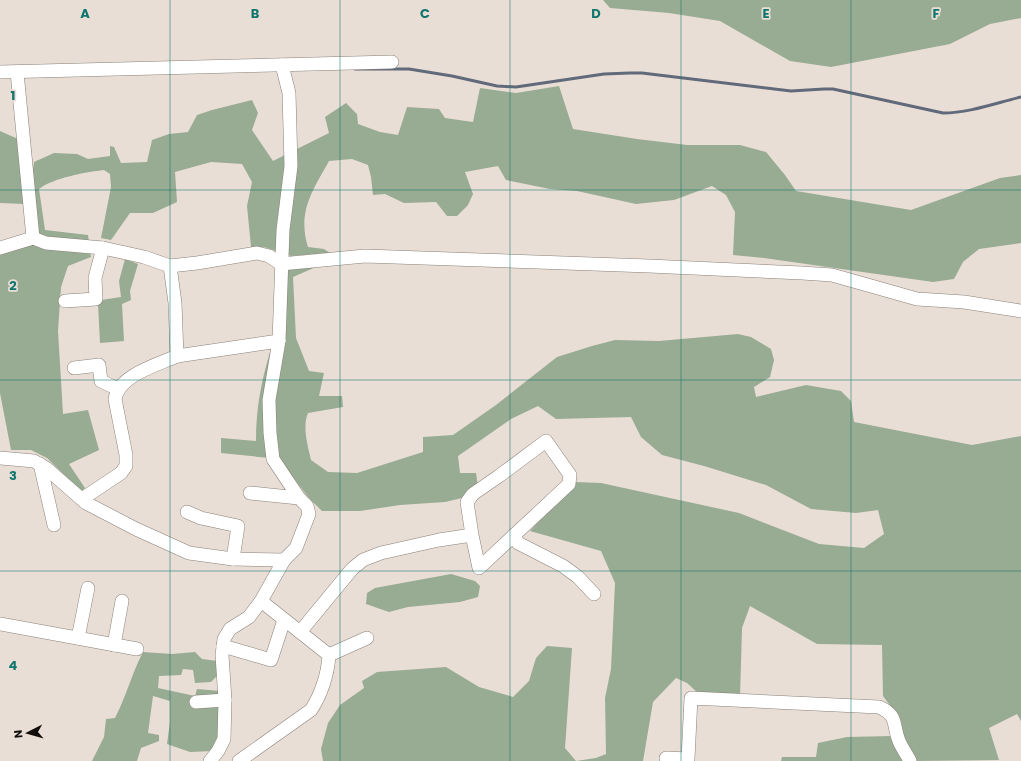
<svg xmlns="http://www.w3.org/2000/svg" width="1021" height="761" font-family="Poppins,sans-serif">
<rect width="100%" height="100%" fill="#e9ded5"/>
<g fill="#98ab93">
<polygon points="603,0 1021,0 1021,18 990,24 950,44 831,67 790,61 720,21 669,13 610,8"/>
<path d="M559,86L573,129L637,139L687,145H740L766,152L785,175L796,191L911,210L1000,178L1021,175V243L979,249L963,262L954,279L933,282L764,258L733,255L735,212L726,195L712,186L674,200L636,204L577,191L550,189L506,180L498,166L465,172L473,194L468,205L457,216H447L436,202L404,203L385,194L373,195L371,177L368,165L352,159L329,161C313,190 297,212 308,247L324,249L330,253L291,256L264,247H251L247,206L252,182L242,164L211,162L175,172L177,202L153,213H130L111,240L101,238L111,187L110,174L104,170C86,172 53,178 39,189L45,230L88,235L91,257L68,266L61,287L58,331L63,414L88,410L99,450L69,464L85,488L81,492L47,458L31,450H11L0,393V253L31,243L32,178L34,162L54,153L77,154L88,159L110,156V146L114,147L121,163L147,162L152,140L169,134L188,132L197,115L212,110L252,100L258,113L252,130L273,161L329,133L325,117L346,103L357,114L358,124L380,132L398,135L407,107L439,109L445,118L473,122L480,88L516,93Z"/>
<polygon points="0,131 18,139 25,204 0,203"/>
<polygon points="125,259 138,264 130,291 131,300 122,304 124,341 100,343 98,304 101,300 121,297 119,281"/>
<path d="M325,263L293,277L296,338L309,371L324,373L319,396H342L343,407L308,413C302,427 308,446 311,460L328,472L357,473L423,452V437L453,435L496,405L557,357L592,346L615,340L659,341L738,334L751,337L771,349L774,360L770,377L754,387L756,397L806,385L841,391L851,401L854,422L972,445L1021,436V721L1017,714L989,728L999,760L916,761L904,742L897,715L883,696L882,645L817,644L750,606L742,628L740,697L699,694L687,683L676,678L653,702L643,761H323L321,749L328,723L340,705L364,688L362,681L377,672L446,667L479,687L513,697L529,681L536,658L547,646L572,648L565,748L576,761L596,758L606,754L605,698L611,669L615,583L601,551L530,531L575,482L601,483L739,513L819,544L864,548L884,534L878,510L856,513L811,509L766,485L704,466L662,455L641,437L631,417L556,419L538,406L511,419L458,456L460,473H476L478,487L462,498L445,502L400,505L360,511H322L309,498L279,459L221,453V438L256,441C256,408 261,383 270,352L282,344L285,266Z"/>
<polygon points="451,574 475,581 480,586 478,597 460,602 408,607 389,612 366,604 367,593 375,588"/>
<path d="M143,652L172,654L195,652L202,659L218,661L219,674L211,682L195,683L193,670L183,669L181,675L159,676L158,688L195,696L197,689L220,691L219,739L213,751L190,752L167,744L170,722V701L153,696L148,733L159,735V741L141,748L137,761H92L104,737L106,719L115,718C126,697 132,673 143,652Z"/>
<polygon points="893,736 905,761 781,761 782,757 816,757 818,743 847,737"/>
</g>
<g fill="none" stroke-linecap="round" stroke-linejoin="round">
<path stroke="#616a7a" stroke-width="3" d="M355,69H409L452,76L497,86L516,87L604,74L630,73H642L791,91L824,89H833L943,113C969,113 996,103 1021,97"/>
<defs>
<g id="minor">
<polyline points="282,65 289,93 291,166 283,230 279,341 269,400 270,433 273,459 299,498"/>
<polyline points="0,72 392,62"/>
<polyline points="17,72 33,238"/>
<polyline points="0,248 33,238 46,243 103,248 144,257 170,266 197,263 257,253 269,256 281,264 365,256 649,266 802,273 832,275 917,299 964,302 1021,311"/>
<polyline points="65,301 96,299 95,278 103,248"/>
<polyline points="177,356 279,341"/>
<polyline points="74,368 99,365 101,381 118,389"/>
<polyline points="0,458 34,461 46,468 86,503 136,529 189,553 233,559 284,560"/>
<polyline points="40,464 54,525"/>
<path d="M82,499L121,473L126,466V455L115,399C119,375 157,365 177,356L175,303L170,266"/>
<polyline points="187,512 201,518 238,526 233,559"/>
<polyline points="514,535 518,543 563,566 578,577 594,594"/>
<polyline points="261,601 300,632 352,569 363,560 381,553 439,540 472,535 467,502 473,494 499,476 546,441 570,475 569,484 479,568 472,535"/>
<polyline points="0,624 137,649"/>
<polyline points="300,632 329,655"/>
<polyline points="78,638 88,588"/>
<polyline points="114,645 122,601"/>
<polyline points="223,646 271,660 284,620"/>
<polyline points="196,702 225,700"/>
<path d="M666,758L688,759L691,698L879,707C899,716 892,724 899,741C902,748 907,755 910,761"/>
<polyline points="210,761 218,751 224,739 225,700 222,655 224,639 230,629 249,617 261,601 284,560 296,548 309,514 307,506 299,498 250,493"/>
<path d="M239,761L311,710C321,695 328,674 329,655L367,638"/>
</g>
</defs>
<use href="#minor" stroke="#8a8078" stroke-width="14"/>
<use href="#minor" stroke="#fff" stroke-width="13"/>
</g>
<path fill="none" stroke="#0f766e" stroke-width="1" stroke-opacity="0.55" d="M170,0V761M340,0V761M510,0V761M681,0V761M851,0V761M0,190H1021M0,380H1021M0,571H1021"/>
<g font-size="13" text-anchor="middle" font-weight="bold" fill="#0f766e" stroke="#e9ded5" stroke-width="3.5" stroke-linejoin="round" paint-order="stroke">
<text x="85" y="18">A</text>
<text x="255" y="18">B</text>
<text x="425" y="18">C</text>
<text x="596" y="18">D</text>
<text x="766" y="18">E</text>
<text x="936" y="18">F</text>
<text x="13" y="100">1</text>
<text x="13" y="290">2</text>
<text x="13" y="480">3</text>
<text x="13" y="670">4</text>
</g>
<g transform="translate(28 733) rotate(264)" stroke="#e9ded5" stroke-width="3" paint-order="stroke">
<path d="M0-3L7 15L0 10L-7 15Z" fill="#100d0a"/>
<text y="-6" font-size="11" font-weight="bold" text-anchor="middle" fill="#100d0a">N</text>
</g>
</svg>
